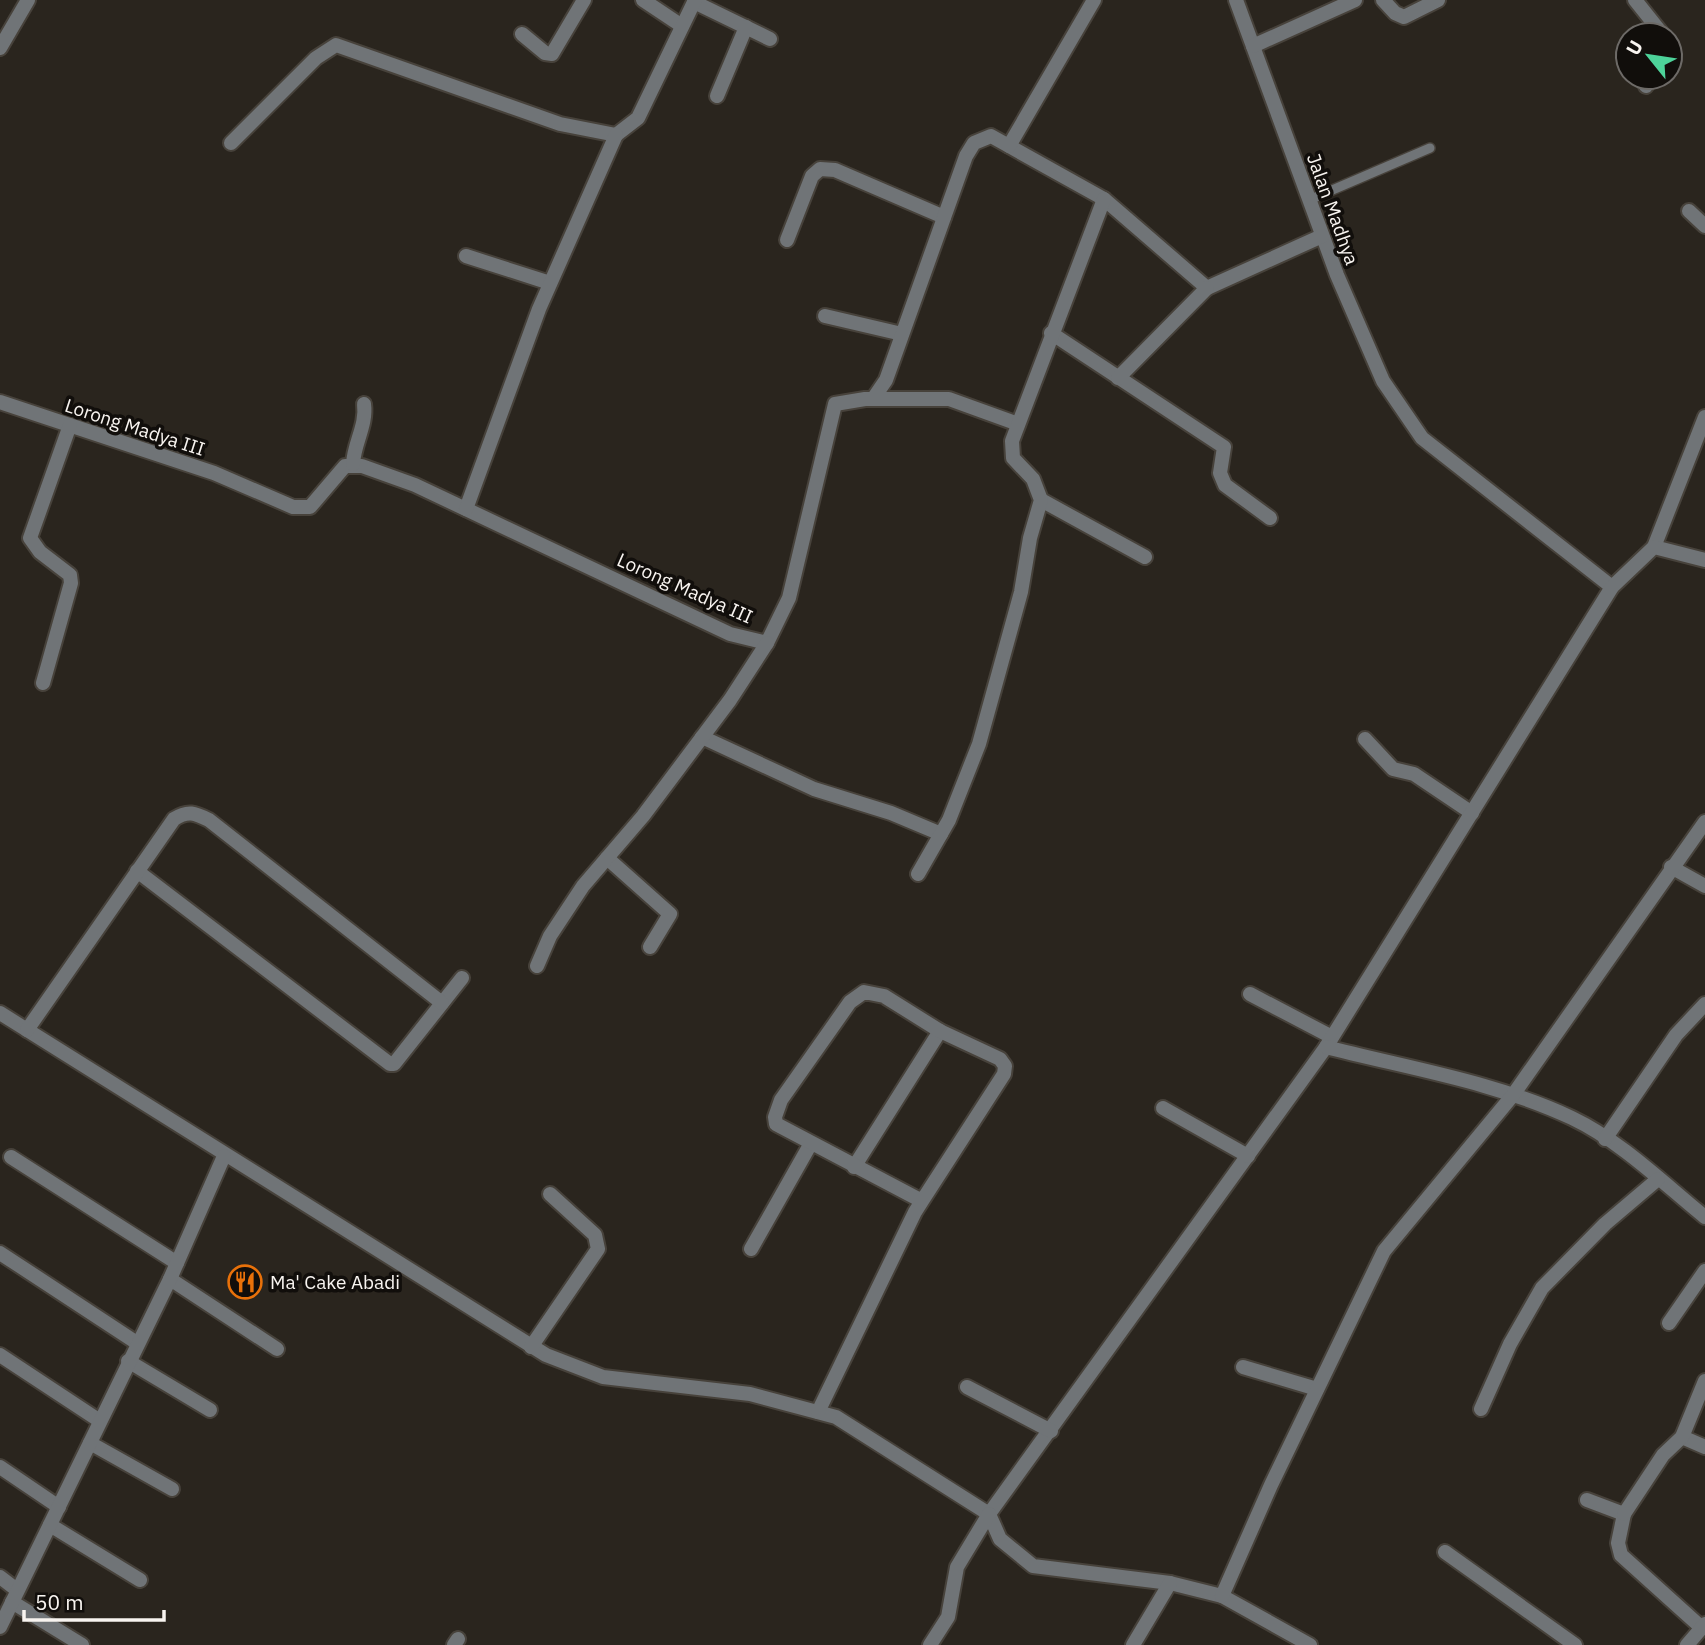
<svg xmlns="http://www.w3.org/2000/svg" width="1705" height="1645" font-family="'IBM Plex Sans',sans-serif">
<rect width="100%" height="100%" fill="#2a251e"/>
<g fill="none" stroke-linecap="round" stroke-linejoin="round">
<defs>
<polyline id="service" points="1309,200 1430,148"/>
<g id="minor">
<polyline points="643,0 682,26"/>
<polyline points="1236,0 1337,275 1383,381 1422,438 1612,587"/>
<polyline points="1383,0 1395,13 1404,17 1438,0"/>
<polyline points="1635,0 1663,35"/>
<polyline points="694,2 770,39"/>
<polyline points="522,34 545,53 552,54 584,0"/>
<polyline points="1253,46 1355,0"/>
<polyline points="0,48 28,0"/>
<polyline points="1646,86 1651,77"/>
<polyline points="717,96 746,27"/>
<polyline points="616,135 638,118 695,0"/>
<polyline points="231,143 316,58 336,45 560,124 616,135"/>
<polyline points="1009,146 1104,199 1207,288 1322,236"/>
<polyline points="1689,211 1705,226"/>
<polyline points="787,240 812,176 820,169 835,170 944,217"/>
<polyline points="466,256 550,283"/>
<polyline points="825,316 902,334"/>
<polyline points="1051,333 1224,447 1220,473 1225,485 1270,518"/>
<polyline points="1118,378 1207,288"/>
<polyline points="873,399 886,380 966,156 974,143 991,136 1009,146 1094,0"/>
<polyline points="0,402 214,473 293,507 310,507 345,466 362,466 415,485 730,634 767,643 789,598 835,404 865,399 949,399 1018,424"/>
<path d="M353,464C354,443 367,425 364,404"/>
<polyline points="1041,500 1145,557"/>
<polyline points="466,509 539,309 616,135"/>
<polyline points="1654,547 1705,417"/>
<polyline points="43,683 71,583 70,575 40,552 30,538 70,425"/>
<polyline points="702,737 814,789 891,813 941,834"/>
<polyline points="1365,739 1393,769 1414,774 1472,813"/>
<polyline points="607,858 670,914 650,947"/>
<polyline points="1671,867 1705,886"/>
<polyline points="137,871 390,1064 394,1064 462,978"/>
<polyline points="918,874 949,820 979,744 1021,592 1030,538 1041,500 1033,479 1013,458 1012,441 1104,199"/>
<polyline points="537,966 550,936 583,886 643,816 730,700 767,643"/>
<polyline points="1250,994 1332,1037"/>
<polyline points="0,1013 546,1355 603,1377 750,1394 836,1417 989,1514 1326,1047 1612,587 1654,547 1705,560"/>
<path d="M27,1030L174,819C188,810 195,813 209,820L442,1003"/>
<path d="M1326,1047C1407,1068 1496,1082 1572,1118C1622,1142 1663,1183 1705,1217"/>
<polyline points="1163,1108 1248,1156"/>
<polyline points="1605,1139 1676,1035 1705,1004"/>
<polyline points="11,1157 177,1263"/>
<polyline points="854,1167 940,1031"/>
<polyline points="751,1249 810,1145"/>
<polyline points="0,1253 137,1343"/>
<polyline points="170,1279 277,1349"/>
<polyline points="1669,1323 1705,1271"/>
<polyline points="531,1347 598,1249 595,1235 550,1194"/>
<polyline points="0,1355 100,1421"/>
<polyline points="128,1361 210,1410"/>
<polyline points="1243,1367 1317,1389"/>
<polyline points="967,1387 1051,1431"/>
<polyline points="1481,1409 1510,1344 1542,1288 1605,1224 1658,1179"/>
<polyline points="818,1412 915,1212 922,1201 1004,1074 1005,1066 1000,1059 940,1031 884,996 864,992 850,1002 781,1100 775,1117 776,1124 922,1201"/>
<polyline points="1682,1437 1705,1447"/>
<polyline points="90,1443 172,1489"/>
<polyline points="0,1467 59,1507"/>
<polyline points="1587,1500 1624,1514 1618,1543 1621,1555 1702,1628"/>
<polyline points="989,1514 1000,1539 1033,1566 1170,1583 1222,1596 1310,1645"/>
<polyline points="1624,1514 1663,1455 1682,1437 1705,1381"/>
<polyline points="50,1525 140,1580"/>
<polyline points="1445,1552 1575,1645"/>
<polyline points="0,1577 17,1590"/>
<polyline points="1222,1596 1271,1485 1384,1251 1513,1095 1705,822"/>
<polyline points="12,1602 82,1645"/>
<polyline points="0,1627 170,1279 224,1156"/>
<polyline points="454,1645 458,1639"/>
<polyline points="930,1645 948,1617 957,1567 989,1514"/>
<polyline points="1133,1645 1170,1583"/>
<polyline points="1687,1645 1705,1624"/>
</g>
</defs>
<use href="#service" stroke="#47423b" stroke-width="12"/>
<use href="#minor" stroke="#47423b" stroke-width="18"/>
<use href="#service" stroke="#707477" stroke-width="9"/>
<use href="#minor" stroke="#707477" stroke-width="14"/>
</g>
<defs>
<symbol id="restaurant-ring" viewBox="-11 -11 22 22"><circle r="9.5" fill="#110e0b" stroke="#e8710a" stroke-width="1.5"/><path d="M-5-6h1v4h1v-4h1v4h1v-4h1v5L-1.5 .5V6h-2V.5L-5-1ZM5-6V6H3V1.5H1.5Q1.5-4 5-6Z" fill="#e8710a"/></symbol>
</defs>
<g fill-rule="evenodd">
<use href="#restaurant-ring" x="226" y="1263" width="38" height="38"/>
</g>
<g text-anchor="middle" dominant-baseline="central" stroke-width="7" stroke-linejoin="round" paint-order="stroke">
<g font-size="19" fill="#f8f4f0" stroke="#110e0b">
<text transform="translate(1333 209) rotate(70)">Jalan Madhya</text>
<text transform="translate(135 427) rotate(18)">Lorong Madya III</text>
<text transform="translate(685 588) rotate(24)">Lorong Madya III</text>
</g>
<g font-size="19" fill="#f8f4f0" stroke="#110e0b" text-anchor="start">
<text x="270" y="1282">Ma' Cake Abadi</text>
</g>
</g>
<g transform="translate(1649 56) rotate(300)"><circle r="33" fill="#110e0b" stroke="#6d6a67" stroke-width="2"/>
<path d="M0-5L12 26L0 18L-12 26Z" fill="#4dd39a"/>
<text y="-10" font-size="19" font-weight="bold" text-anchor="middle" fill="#f8f4f0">U</text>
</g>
<path d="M24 1610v10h140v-10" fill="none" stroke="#f8f4f0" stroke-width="3.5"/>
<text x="35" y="1610" font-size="21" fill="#f8f4f0" stroke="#110e0b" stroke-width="5" paint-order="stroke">50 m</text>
</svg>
